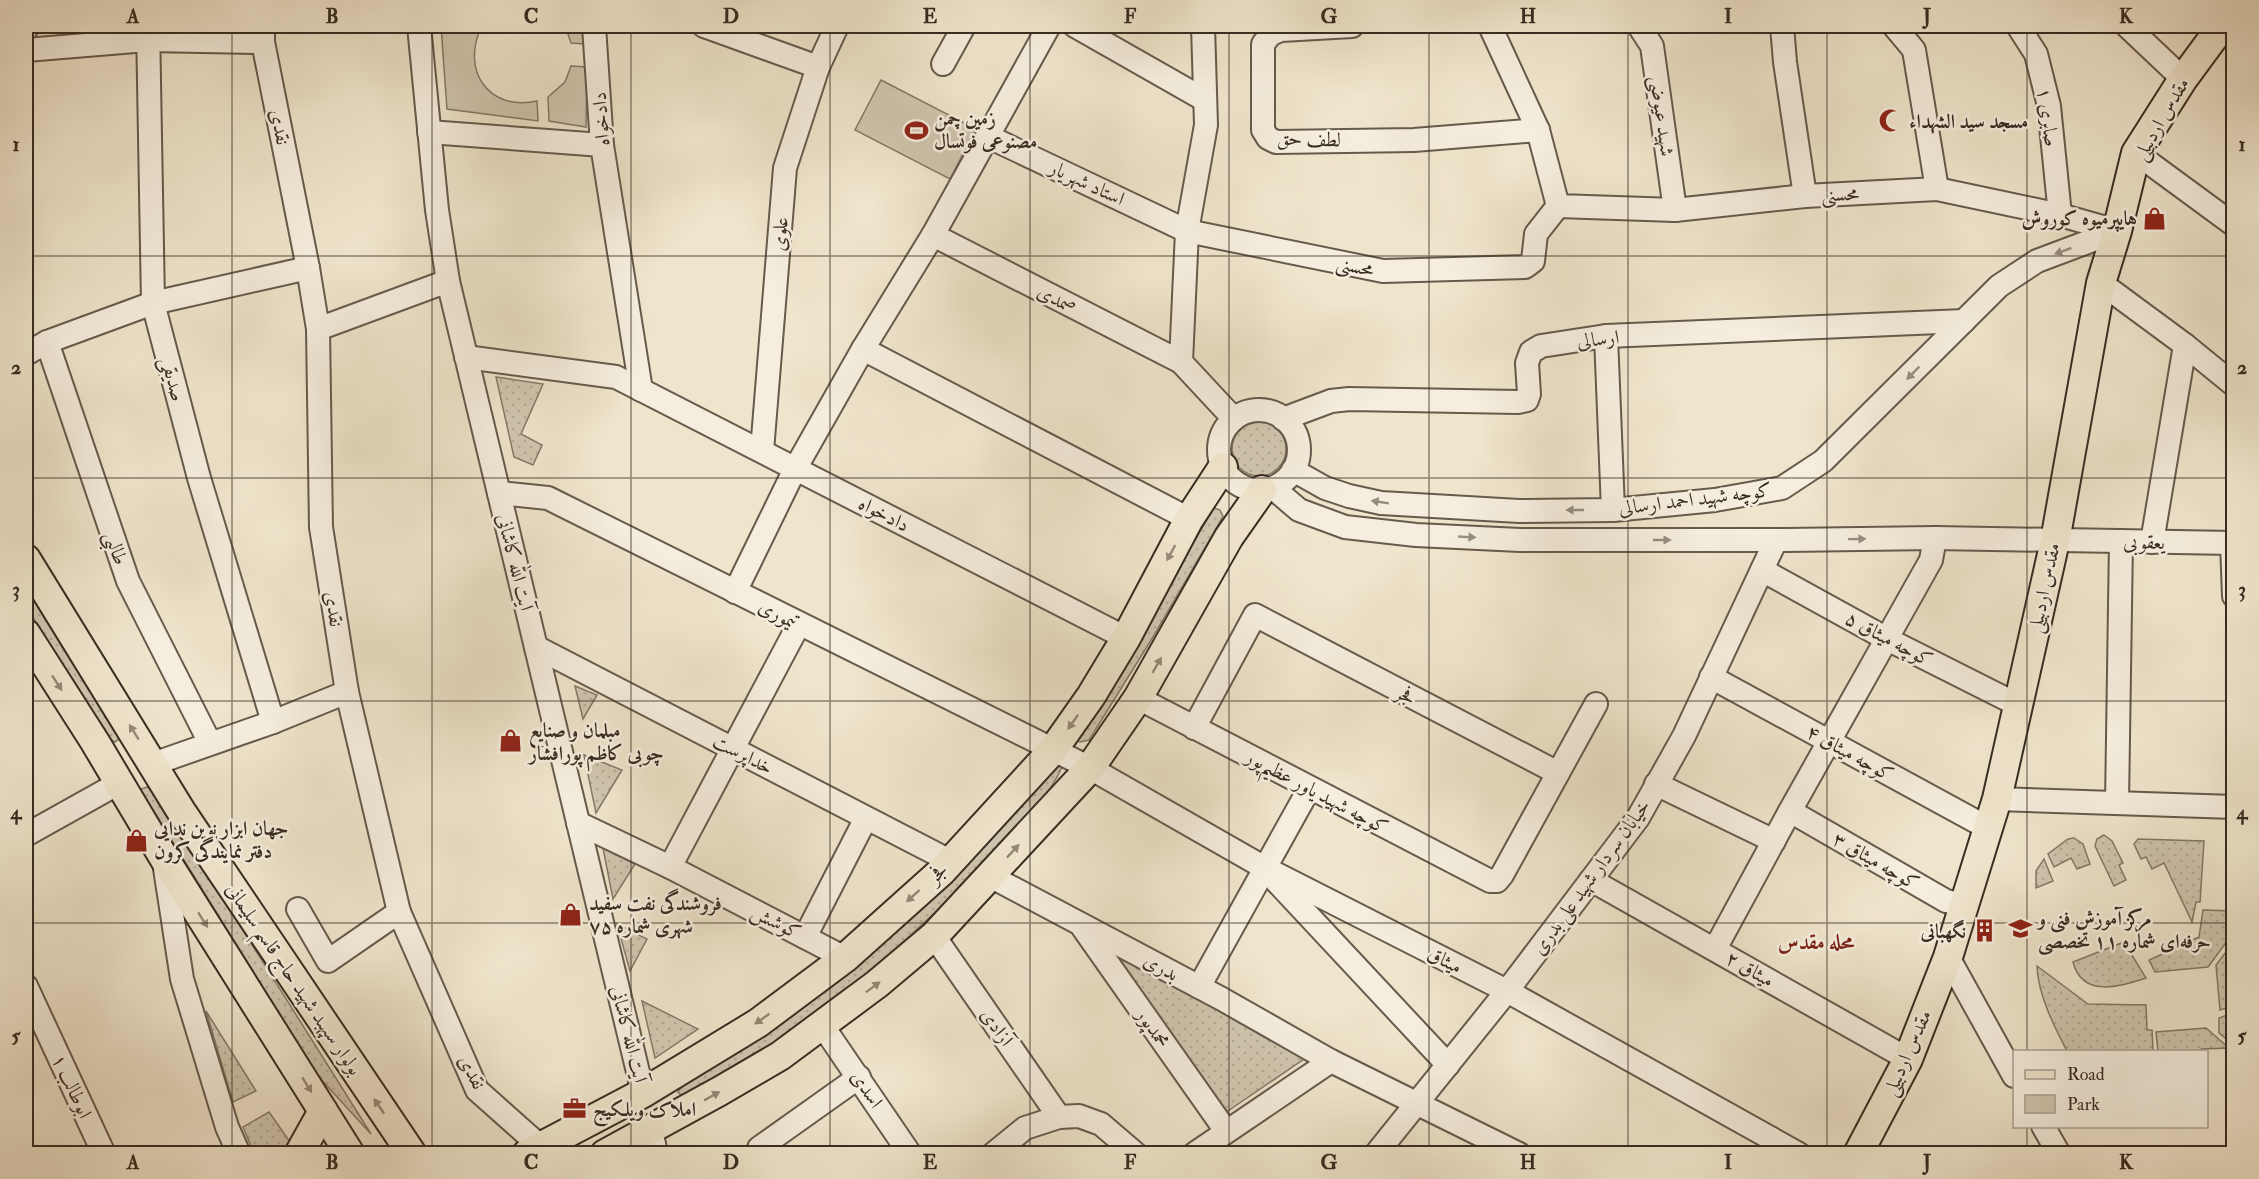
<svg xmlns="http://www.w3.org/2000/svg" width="2259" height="1179" font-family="'IM FELL Double Pica',Amiri,serif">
<defs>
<pattern id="grass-dots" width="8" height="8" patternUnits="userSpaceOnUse" patternTransform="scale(1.5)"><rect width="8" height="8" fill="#d0c6af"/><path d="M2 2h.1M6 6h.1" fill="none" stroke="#b3aa96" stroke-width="1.8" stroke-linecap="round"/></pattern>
</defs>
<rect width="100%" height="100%" fill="#efe5cc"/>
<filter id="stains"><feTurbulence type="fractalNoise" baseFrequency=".00333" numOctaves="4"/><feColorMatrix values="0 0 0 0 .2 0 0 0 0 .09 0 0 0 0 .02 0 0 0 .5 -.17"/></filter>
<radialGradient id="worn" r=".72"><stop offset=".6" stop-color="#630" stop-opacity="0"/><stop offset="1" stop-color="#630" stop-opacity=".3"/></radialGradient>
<g fill="url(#grass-dots)" stroke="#847968" stroke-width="1.5">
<polygon points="496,377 543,384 521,434 542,445 533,465 514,457"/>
<circle cx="1259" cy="449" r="27"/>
<polygon points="1214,508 1220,510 1223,516 1214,532 1153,637 1089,740 1080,742 1073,738 1138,635"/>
<polygon points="26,579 120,738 115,742 109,739 98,724 26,606"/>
<polygon points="575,686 597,695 583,719"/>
<polygon points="584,755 622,770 596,813"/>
<path d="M1057,761L1062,767C1049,797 1022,822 1000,846C935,917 860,984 780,1038C751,1058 721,1076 691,1094L682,1096L678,1092L682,1085Z"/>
<polygon points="147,787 158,795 371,1134 317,1075 153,810 141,796 141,789"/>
<polygon points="2104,835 2112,841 2123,863 2119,865 2126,880 2114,886 2095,846 2097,839"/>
<polygon points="2074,838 2083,844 2090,864 2077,869 2071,858 2054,867 2048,854 2068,839"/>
<polygon points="2138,839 2204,841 2200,902 2196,902 2192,922 2164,863 2152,869 2146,857 2141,859 2134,844"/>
<polygon points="603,848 635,864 613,899"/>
<polygon points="2044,859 2053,881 2036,888 2036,871"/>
<polygon points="2203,910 2233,911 2233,933 2208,967 2155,972 2149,960 2199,937"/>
<polygon points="617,924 647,939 630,971"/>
<path d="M2124,942L2146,978C2120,987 2082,998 2073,962Z"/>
<polygon points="2233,943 2233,1006 2220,1010 2216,965"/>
<polygon points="1106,951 1310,1055 1222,1115"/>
<path d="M2037,966L2088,1004L2146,1005L2147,1030H2152L2153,1051H2067C2054,1026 2038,995 2037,966Z"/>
<polygon points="642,1001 698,1029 655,1058"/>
<polygon points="206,1011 256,1091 233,1102"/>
<polygon points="2233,1013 2234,1013 2233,1045 2219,1033 2219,1018"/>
<polygon points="2206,1028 2229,1048 2201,1049 2197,1052 2158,1051 2156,1032"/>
<polygon points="269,1112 295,1149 293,1153 254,1153 243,1127"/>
</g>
<g fill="#d0c6af" stroke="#847968" stroke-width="1.5">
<path d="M441,26H482C460,69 488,112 537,101L538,121L447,109Z"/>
<polygon points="563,26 584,26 585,44 571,43 568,34"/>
<polygon points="571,66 587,67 586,127 549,121 548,97 565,82"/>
<polygon points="881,80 976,129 950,179 855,130"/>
</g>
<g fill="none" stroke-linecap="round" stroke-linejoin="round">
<defs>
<g id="minor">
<polyline points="148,26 153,303 199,478 273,722"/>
<polyline points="263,26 263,42 308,268 318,329 321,527 347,692 399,912 477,1090 541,1147"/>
<polyline points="419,26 437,210 448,281 643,1093"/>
<polyline points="594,26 602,145 641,390"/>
<polyline points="704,26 818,67"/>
<polyline points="1075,26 1205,100"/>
<polyline points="1203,26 1206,125 1187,231 1181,362 1234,419"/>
<polyline points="1352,26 1281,30 1271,34 1263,44 1263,130 1268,138 1276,142 1414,140 1538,130"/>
<polyline points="1490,26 1538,130 1558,206 1675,210 1805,196 1937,189 2060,215 2117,231"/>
<polyline points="1639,26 1652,46 1675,210"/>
<polyline points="1782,26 1785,62 1805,196"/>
<polyline points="1894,26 1914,50 1937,189"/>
<polyline points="2018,26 2036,54 2049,106 2060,215"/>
<polyline points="2127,26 2183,79"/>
<polyline points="26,29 26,26"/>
<polyline points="26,50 147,40 263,42"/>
<polyline points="943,64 964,26"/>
<polyline points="429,132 602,145"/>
<polyline points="987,136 1187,231 1383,271 1525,267 1533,261 1536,234 1558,206"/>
<polyline points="2136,153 2234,225"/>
<polyline points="933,235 1181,362"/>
<polyline points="2101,283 2185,345 2234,385"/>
<polyline points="318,329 448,281"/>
<polyline points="1606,336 1613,510"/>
<polyline points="47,342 128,581 210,743"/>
<polyline points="863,349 1189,519"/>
<polyline points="26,354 47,342 153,303 308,268"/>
<polyline points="466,357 616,377 1126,638"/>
<circle cx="1259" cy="450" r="40"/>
<polyline points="1283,419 1331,401 1349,399 1518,402 1527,400 1529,394 1527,363 1531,352 1541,346 1606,336 1964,321"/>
<polyline points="762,451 785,168 818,67 837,26"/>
<polyline points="1293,470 1325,488 1349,496 1381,503 1519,511 1613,510 1715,500 1782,488 1823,461 1999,286 2037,261 2117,231"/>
<polyline points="1273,488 1299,510 1345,527 1416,535 1520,540 1786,540 1935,538 2234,543"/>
<polyline points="499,493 548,498 1090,768 1265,868 1507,991 1799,1154"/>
<polyline points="2152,542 2185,345"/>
<polyline points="2232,543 2234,596"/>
<polyline points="1762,570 1887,639 2018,705"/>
<polyline points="735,592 795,469 863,349 933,235 1049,26"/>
<polyline points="536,647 950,861"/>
<polyline points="1711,677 1988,828"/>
<polyline points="1138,698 1490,881 1497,881 1502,875 1596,704"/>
<polyline points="1194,728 1255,615 1558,773"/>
<polyline points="153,764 273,722 347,692"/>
<polyline points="1656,784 1774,841"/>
<polyline points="1997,799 2234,807"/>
<polyline points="2117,803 2121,541"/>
<polyline points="1790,811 1946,901 1964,905"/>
<polyline points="578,823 670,867 845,958"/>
<polyline points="26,835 119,783"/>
<polyline points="164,862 182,979 227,1127 239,1154"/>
<polyline points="670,867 799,624"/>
<polyline points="990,876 1222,999 1331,1061 1519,1154"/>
<polyline points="1591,880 1908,1059"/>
<polyline points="1276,881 1448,1065"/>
<polyline points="298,909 328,961 399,912"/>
<polyline points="1083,928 1226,1131"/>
<polyline points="934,936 1059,1117"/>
<polyline points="805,937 866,818"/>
<polyline points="1715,949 1790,811 1931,560 1935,538"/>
<polyline points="1948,957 2014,1076"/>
<polyline points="26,986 104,1154"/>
<polyline points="1199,987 1309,789"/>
<polyline points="822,1025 910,1154"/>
<polyline points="2043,1126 2059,1154"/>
<polyline points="651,1129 656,1154"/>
<polyline points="763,1154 759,1148 859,1077"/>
<polyline points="993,1154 1025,1128 1059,1117 1079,1116 1101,1124 1136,1154"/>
<polyline points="1194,1154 1331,1061"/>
<polyline points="1376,1154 1507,991 1638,818 1684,736 1776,540"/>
</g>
<g id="major">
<polyline points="26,559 181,811 412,1154"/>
<polyline points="26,634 95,742 164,858 350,1154"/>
<polyline points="299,1154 323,1111"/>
<polyline points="527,1154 643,1093 758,1023 845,958 942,871 1053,750 1091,696 1126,638 1189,519 1223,467"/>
<polyline points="605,1154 720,1091 780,1056 877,984 934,936 1090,768 1138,698 1229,537 1262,490"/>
<polyline points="1858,1154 1908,1059 1948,957 1997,799 2055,541 2101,283 2117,231 2136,153 2183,79 2222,26"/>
</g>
</defs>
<use href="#minor" stroke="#665a4c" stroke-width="26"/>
<use href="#major" stroke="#382c22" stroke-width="32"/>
<use href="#minor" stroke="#f5eede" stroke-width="22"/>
<use href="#major" stroke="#efe5cc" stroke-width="28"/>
</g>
<defs><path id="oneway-solid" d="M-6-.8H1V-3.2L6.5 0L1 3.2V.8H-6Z" transform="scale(1.5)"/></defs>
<g fill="#968d80">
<use href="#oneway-solid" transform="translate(2063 251) rotate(160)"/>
<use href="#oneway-solid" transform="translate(1913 373) rotate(135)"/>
<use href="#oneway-solid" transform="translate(1380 502) rotate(-171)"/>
<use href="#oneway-solid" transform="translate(1575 510) rotate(180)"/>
<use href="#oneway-solid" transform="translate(1467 537) rotate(3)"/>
<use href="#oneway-solid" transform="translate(1857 539) rotate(-1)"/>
<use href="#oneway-solid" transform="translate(1662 540)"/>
</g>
<g fill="#948877">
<use href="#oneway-solid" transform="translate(1171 553) rotate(118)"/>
<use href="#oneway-solid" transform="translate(1157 665) rotate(-60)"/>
<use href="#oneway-solid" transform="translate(57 683) rotate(57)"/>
<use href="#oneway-solid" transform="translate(1073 722) rotate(125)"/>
<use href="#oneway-solid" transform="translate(134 732) rotate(-122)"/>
<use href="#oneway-solid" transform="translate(1013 851) rotate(-47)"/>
<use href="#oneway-solid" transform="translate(913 896) rotate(138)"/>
<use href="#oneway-solid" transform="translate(203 920) rotate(58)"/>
<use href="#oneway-solid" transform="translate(873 987) rotate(-37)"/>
<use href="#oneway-solid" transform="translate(762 1019) rotate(145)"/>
<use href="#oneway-solid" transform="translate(307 1085) rotate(58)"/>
<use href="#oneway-solid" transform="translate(712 1096) rotate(-29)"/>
<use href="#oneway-solid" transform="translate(379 1106) rotate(-124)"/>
</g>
<path fill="none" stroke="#382c22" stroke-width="1.5" stroke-opacity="0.55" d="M232,26V1154M432,26V1154M631,26V1154M830,26V1154M1030,26V1154M1229,26V1154M1429,26V1154M1628,26V1154M1827,26V1154M2027,26V1052M26,256H2234M26,478H2234M26,701H2234M26,923H2234M2027,1126V1154"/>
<defs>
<symbol id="mosque-bare" viewBox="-9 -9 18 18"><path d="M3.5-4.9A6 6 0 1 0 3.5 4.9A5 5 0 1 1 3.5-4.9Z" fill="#8f2418" stroke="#f5eede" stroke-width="2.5" paint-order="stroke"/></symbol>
<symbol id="stadium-bare" viewBox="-9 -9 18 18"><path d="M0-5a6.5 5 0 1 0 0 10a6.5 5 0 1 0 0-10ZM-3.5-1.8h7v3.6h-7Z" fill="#8f2418" stroke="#f5eede" stroke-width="2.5" paint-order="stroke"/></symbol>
<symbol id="shop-bare" viewBox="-9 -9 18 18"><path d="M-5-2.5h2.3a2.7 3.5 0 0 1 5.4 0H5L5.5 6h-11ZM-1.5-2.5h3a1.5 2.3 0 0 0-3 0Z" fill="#8f2418" stroke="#f5eede" stroke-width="2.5" paint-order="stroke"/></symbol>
<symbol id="university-bare" viewBox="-9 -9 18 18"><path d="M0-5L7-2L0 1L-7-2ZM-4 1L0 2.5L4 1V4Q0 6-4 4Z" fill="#8f2418" stroke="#f5eede" stroke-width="2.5" paint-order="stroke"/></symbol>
<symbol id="building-bare" viewBox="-9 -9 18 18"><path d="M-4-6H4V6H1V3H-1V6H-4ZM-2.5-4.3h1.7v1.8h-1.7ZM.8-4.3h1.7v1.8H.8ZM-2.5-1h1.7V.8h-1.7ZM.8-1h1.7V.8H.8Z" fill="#8f2418" stroke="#f5eede" stroke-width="2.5" paint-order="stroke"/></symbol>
<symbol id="office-bare" viewBox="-9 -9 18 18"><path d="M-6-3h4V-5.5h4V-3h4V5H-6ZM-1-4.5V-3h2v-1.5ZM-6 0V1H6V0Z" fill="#8f2418" stroke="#f5eede" stroke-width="2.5" paint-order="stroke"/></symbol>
</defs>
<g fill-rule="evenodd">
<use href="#mosque-bare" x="1874" y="104" width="33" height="33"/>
<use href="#stadium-bare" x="900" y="114" width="33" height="33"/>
<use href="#shop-bare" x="2138" y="202" width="33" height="33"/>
<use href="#shop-bare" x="494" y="724" width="33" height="33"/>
<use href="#shop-bare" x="120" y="824" width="33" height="33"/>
<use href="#shop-bare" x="554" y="898" width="33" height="33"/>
<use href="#university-bare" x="2004" y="912" width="33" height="33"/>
<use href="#building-bare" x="1968" y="914" width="33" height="33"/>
<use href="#office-bare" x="558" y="1092" width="33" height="33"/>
</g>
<g text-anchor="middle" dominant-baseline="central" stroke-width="5" stroke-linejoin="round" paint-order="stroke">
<g font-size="20" fill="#382c22" stroke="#f5eede">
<text transform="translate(1662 116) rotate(82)">شهید عیوضی</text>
<text transform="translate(2048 117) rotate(82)">صابری ۱</text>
<text transform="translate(601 119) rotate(-94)">دادخواه</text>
<text transform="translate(2161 119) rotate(-60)">مقدس اردبیلی</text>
<text transform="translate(280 127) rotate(79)">نقدی</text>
<text transform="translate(1309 139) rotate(2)">لطف حق</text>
<text transform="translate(1087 183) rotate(25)">استاد شهریار</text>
<text transform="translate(1840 194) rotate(-3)">محسنی</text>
<text transform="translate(780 234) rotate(-85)">علوی</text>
<text transform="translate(1355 266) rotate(12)">محسنی</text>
<text transform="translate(1057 299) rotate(27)">صمدی</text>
<text transform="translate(1598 339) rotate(-6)">ارسالی</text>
<text transform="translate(173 379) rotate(75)">صدیقی</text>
<text transform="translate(1695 499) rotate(-7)">کوچه شهید احمد ارسالی</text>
<text transform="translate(884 514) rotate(27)">دادخواه</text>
<text transform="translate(2144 542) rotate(1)">یعقوبی</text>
<text transform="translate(116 548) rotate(71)">طالبی</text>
<text transform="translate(515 562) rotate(76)">آیت الله کاشانی</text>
<text transform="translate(2044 588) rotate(-78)">مقدس اردبیلی</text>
<text transform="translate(334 609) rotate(81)">نقدی</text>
<text transform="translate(778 614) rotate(27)">تیموری</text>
<text transform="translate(1889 639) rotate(28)">کوچه میثاق ۵</text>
<text transform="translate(1406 695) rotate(27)">فجر</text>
<text transform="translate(1850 753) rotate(29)">کوچه میثاق ۴</text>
<text transform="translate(743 754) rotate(27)">خداپرست</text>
<text transform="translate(1317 792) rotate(28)">کوچه شهید یاور عظیم‌پور</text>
<text transform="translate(1876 861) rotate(30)">کوچه میثاق ۳</text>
<text transform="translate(937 873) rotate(-45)">فجر</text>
<text transform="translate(1591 877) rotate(-54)">خیابان سردار شهید علی بدری</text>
<text transform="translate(776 922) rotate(27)">کوشش</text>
<text transform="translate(1445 960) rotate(27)">میثاق</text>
<text transform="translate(1161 967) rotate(28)">بدری</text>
<text transform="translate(1750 969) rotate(30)">میثاق ۲</text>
<text transform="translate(294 979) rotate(56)">بولوار سپهبد شهید حاج قاسم سلیمانی</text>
<text transform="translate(997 1027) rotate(55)">آزادی</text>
<text transform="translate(1153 1028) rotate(55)">محمدپور</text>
<text transform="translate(629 1034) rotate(76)">آیت الله کاشانی</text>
<text transform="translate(1907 1053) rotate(-66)">مقدس اردبیلی</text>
<text transform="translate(472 1072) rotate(62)">نقدی</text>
<text transform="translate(72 1086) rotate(65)">ابوطالب ۱</text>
<text transform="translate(867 1089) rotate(56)">اسدی</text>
</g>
<g font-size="20" font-weight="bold" fill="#382c22" stroke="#f5eede" text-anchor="start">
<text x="934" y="118">زمین چمن<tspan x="934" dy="23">مصنوعی فوتسال</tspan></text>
<text x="1909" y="121">مسجد سید الشهداء</text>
<text x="2137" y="218" text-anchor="end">هایپرمیوه کوروش</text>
<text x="529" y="730">مبلمان و صنایع<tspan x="529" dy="23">چوبی کاظم پورافشار</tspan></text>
<text x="154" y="828">جهان ابزار نوین ندایی<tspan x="154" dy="23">دفتر نمایندگی کرون</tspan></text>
<text x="589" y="903">فروشندگی نفت سفید<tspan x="589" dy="23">شهری شماره ۷۵</tspan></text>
<text x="2038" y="918">مرکز آموزش فنی و<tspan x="2038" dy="23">حرفه‌ای شماره ۱۱ تخصصی</tspan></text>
<text x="1966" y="931" text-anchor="end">نگهبانی</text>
<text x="593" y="1109">املاک ویلکیج</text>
</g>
<g font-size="21" font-weight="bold" fill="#7a1f14" stroke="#f5eede">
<text x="1816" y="942">محله مقدس</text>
</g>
</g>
<rect width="2259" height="1179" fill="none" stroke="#efe5cc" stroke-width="66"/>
<rect x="2013" y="1050" width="195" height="78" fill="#f5eede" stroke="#a9a093" stroke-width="1.5"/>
<rect x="2025" y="1070" width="30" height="9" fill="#efe5cc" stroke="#a9a093" stroke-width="1.5"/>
<text x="2067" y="1080" font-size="18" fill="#382c22">Road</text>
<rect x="2025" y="1095" width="30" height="18" fill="#d0c6af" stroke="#a9a093" stroke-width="1.5"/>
<text x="2067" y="1110" font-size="18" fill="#382c22">Park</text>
<rect x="33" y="33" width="2193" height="1113" fill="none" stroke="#382c22" stroke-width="2"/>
<g font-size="20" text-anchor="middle" font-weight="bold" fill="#382c22">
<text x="133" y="23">A</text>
<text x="332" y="23">B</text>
<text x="531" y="23">C</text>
<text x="731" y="23">D</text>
<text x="930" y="23">E</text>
<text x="1130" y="23">F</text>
<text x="1329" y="23">G</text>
<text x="1528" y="23">H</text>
<text x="1728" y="23">I</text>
<text x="1927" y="23">J</text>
<text x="2126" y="23">K</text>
<text x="16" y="151">1</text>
<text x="2242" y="151">1</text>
<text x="16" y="374">2</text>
<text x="2242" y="374">2</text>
<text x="16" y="596">3</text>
<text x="2242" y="596">3</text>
<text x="16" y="819">4</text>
<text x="2242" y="819">4</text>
<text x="16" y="1042">5</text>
<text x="2242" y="1042">5</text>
<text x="133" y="1169">A</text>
<text x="332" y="1169">B</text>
<text x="531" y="1169">C</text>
<text x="731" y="1169">D</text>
<text x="930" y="1169">E</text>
<text x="1130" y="1169">F</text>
<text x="1329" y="1169">G</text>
<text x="1528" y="1169">H</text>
<text x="1728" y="1169">I</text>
<text x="1927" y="1169">J</text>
<text x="2126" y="1169">K</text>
</g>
<rect width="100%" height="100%" filter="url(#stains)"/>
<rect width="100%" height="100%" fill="url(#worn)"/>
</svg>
